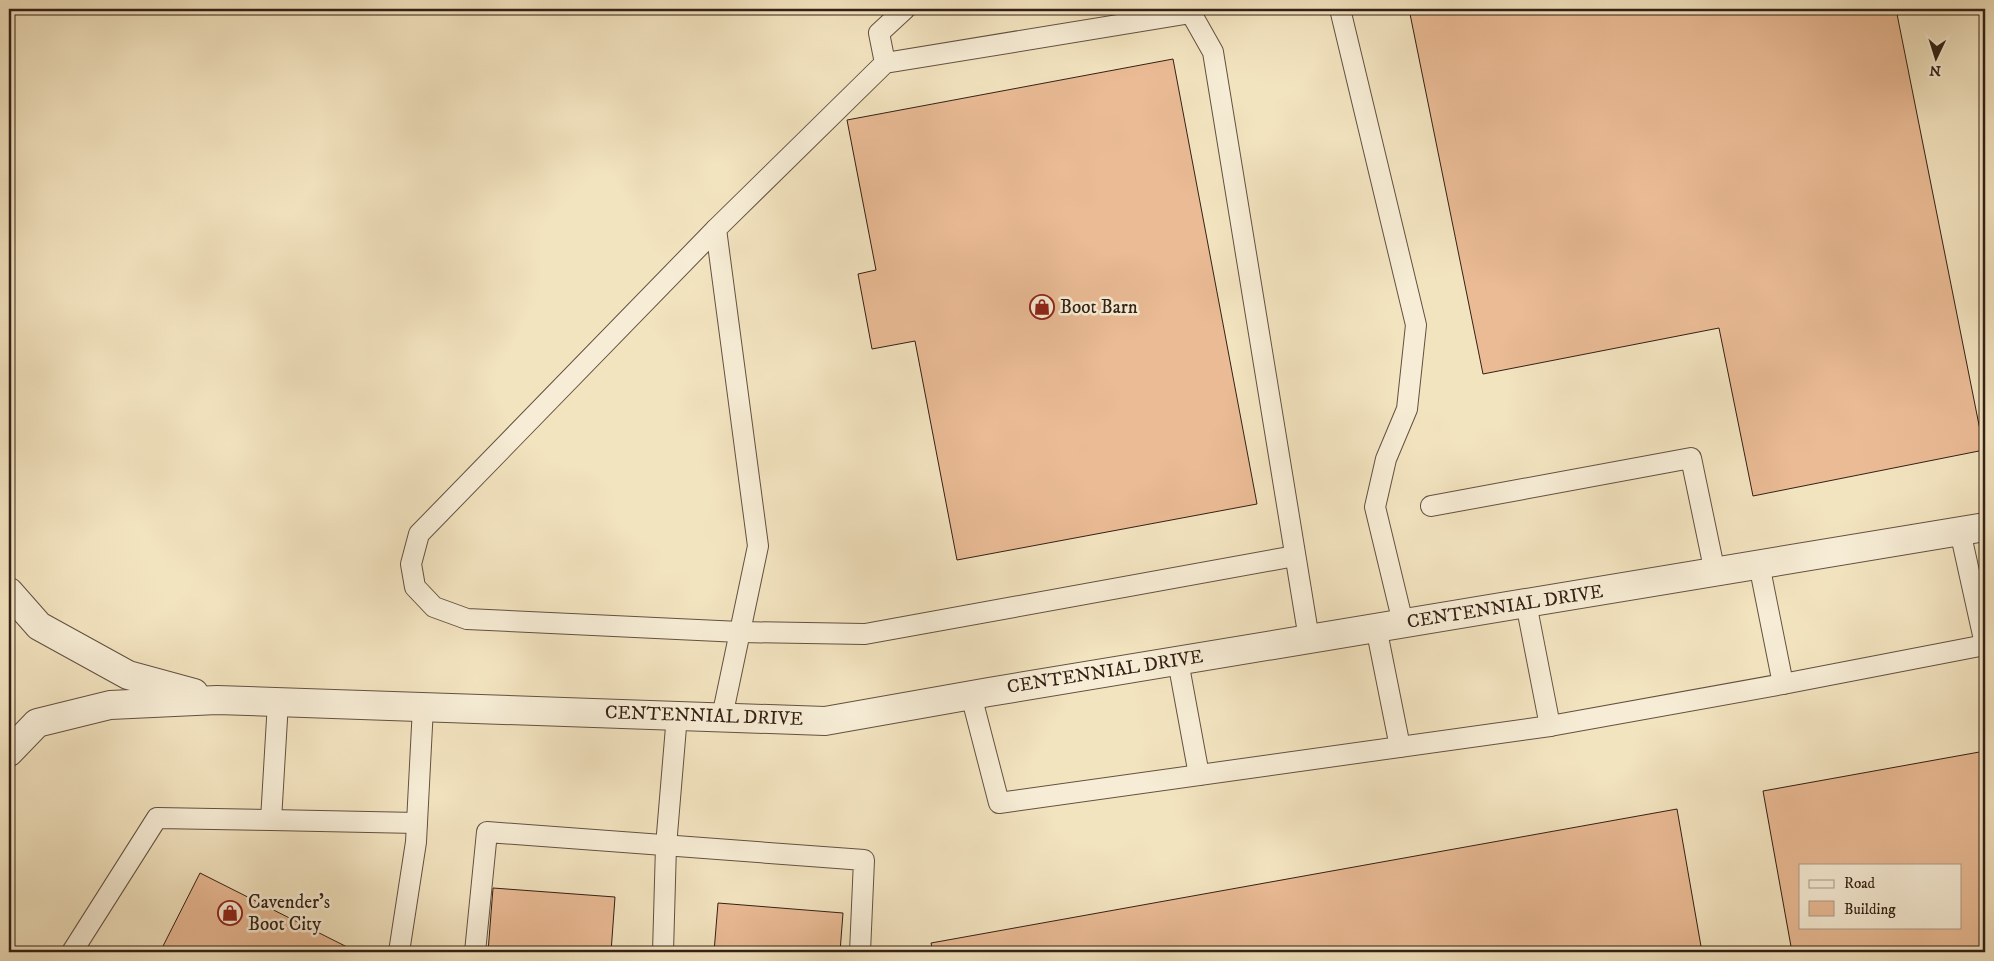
<svg xmlns="http://www.w3.org/2000/svg" width="1994" height="961" font-family="'IM FELL DW Pica',serif">
<rect width="100%" height="100%" fill="#f3e4c0"/>
<filter id="stains"><feTurbulence type="fractalNoise" baseFrequency=".004" numOctaves="4"/><feColorMatrix values="0 0 0 0 .2 0 0 0 0 .09 0 0 0 0 .02 0 0 0 .5 -.17"/></filter>
<radialGradient id="worn" r=".72"><stop offset=".6" stop-color="#630" stop-opacity="0"/><stop offset="1" stop-color="#630" stop-opacity=".3"/></radialGradient>
<g fill="#eabb95" stroke="#332015" fill-rule="evenodd">
<polygon points="1409,9 1896,9 1984,450 1753,496 1719,328 1483,374"/>
<polygon points="1173,59 1257,504 957,560 915,341 872,349 858,274 876,270 847,120"/>
<path d="M1985,751V952H1792L1763,791ZM1800,865H1960V927H1800Z"/>
<polygon points="1677,809 1702,952 933,952 931,943"/>
<polygon points="200,873 357,952 160,952"/>
<polygon points="493,888 615,897 611,952 488,952"/>
<polygon points="718,903 843,913 840,952 714,952"/>
</g>
<g fill="none" stroke-linecap="round" stroke-linejoin="round">
<defs>
<g id="service">
<polyline points="1340,9 1416,325 1407,409 1386,459 1375,507 1403,623"/>
<polyline points="885,63 879,33 905,9"/>
<polyline points="716,229 419,534 411,564 415,587 434,607 467,619 740,632 865,634 1295,556"/>
<polyline points="1431,506 1691,458 1715,573"/>
<polyline points="1960,531 1985,644"/>
<polyline points="1376,627 1400,747"/>
<polyline points="1178,661 1199,775"/>
<polyline points="1783,684 1985,645"/>
<polyline points="971,695 999,803 1550,726 1526,603"/>
<polyline points="278,702 271,820 417,823"/>
<polyline points="722,717 758,546 716,229 885,63 1191,13 1213,52 1309,639"/>
<polyline points="1550,726 1783,684 1759,564"/>
<polyline points="72,952 157,818 271,820"/>
<polyline points="399,952 416,842 423,707"/>
<polyline points="475,952 487,832 864,860 860,952"/>
<polyline points="663,952 666,846 677,715"/>
</g>
<g id="minor">
<polyline points="9,592 39,626 128,675 194,693"/>
<polyline points="9,752 37,723 110,705 217,700 825,721 989,692 1985,527"/>
</g>
</defs>
<use href="#service" stroke="#635140" stroke-width="22"/>
<use href="#minor" stroke="#635140" stroke-width="30"/>
<use href="#service" stroke="#f7edd6" stroke-width="20"/>
<use href="#minor" stroke="#f7edd6" stroke-width="28"/>
</g>
<defs>
<symbol id="shop-ring" viewBox="-11 -11 22 22"><circle r="9.5" fill="#f7edd6" stroke="#8f2418" stroke-width="1.5"/><path d="M-5-2.5h2.3a2.7 3.5 0 0 1 5.4 0H5L5.5 6h-11ZM-1.5-2.5h3a1.5 2.3 0 0 0-3 0Z" fill="#8f2418"/></symbol>
</defs>
<g fill-rule="evenodd">
<use href="#shop-ring" x="1028" y="293" width="28" height="28"/>
<use href="#shop-ring" x="216" y="899" width="28" height="28"/>
</g>
<g text-anchor="middle" dominant-baseline="central" stroke-width="5" stroke-linejoin="round" paint-order="stroke">
<g font-size="19" fill="#332015" stroke="#f7edd6" text-anchor="start">
<text x="1060" y="307">Boot Barn</text>
<text x="248" y="902">Cavender's<tspan x="248" dy="22">Boot City</tspan></text>
</g>
<g font-size="19" fill="#332015" stroke="#f7edd6">
<text transform="translate(1505 607) rotate(-9)">CENTENNIAL DRIVE</text>
<text transform="translate(1105 672) rotate(-9)">CENTENNIAL DRIVE</text>
<text transform="translate(704 716) rotate(2)">CENTENNIAL DRIVE</text>
</g>
</g>
<rect width="1994" height="961" fill="none" stroke="#f3e4c0" stroke-width="30"/>
<rect x="10" y="10" width="1974" height="941" fill="none" stroke="#332015" stroke-width="2.5"/>
<rect x="15" y="15" width="1964" height="931" fill="none" stroke="#332015"/>
<rect x="1799" y="864" width="162" height="65" fill="#f7edd6" stroke="#a99b89"/>
<rect x="1809" y="880" width="25" height="8" fill="#f7edd6" stroke="#a99b89"/>
<text x="1844" y="888" font-size="15" fill="#332015">Road</text>
<rect x="1809" y="901" width="25" height="15" fill="#eabb95" stroke="#a99b89"/>
<text x="1844" y="914" font-size="15" fill="#332015">Building</text>
<g transform="translate(1936 58) rotate(184)" stroke="#f7edd6" stroke-width="4" paint-order="stroke">
<path d="M0-4L9 19L0 12L-9 19Z" fill="#332015"/>
<text y="-8" font-size="14" font-weight="bold" text-anchor="middle" fill="#332015">N</text>
</g>
<rect width="100%" height="100%" filter="url(#stains)"/>
<rect width="100%" height="100%" fill="url(#worn)"/>
</svg>
